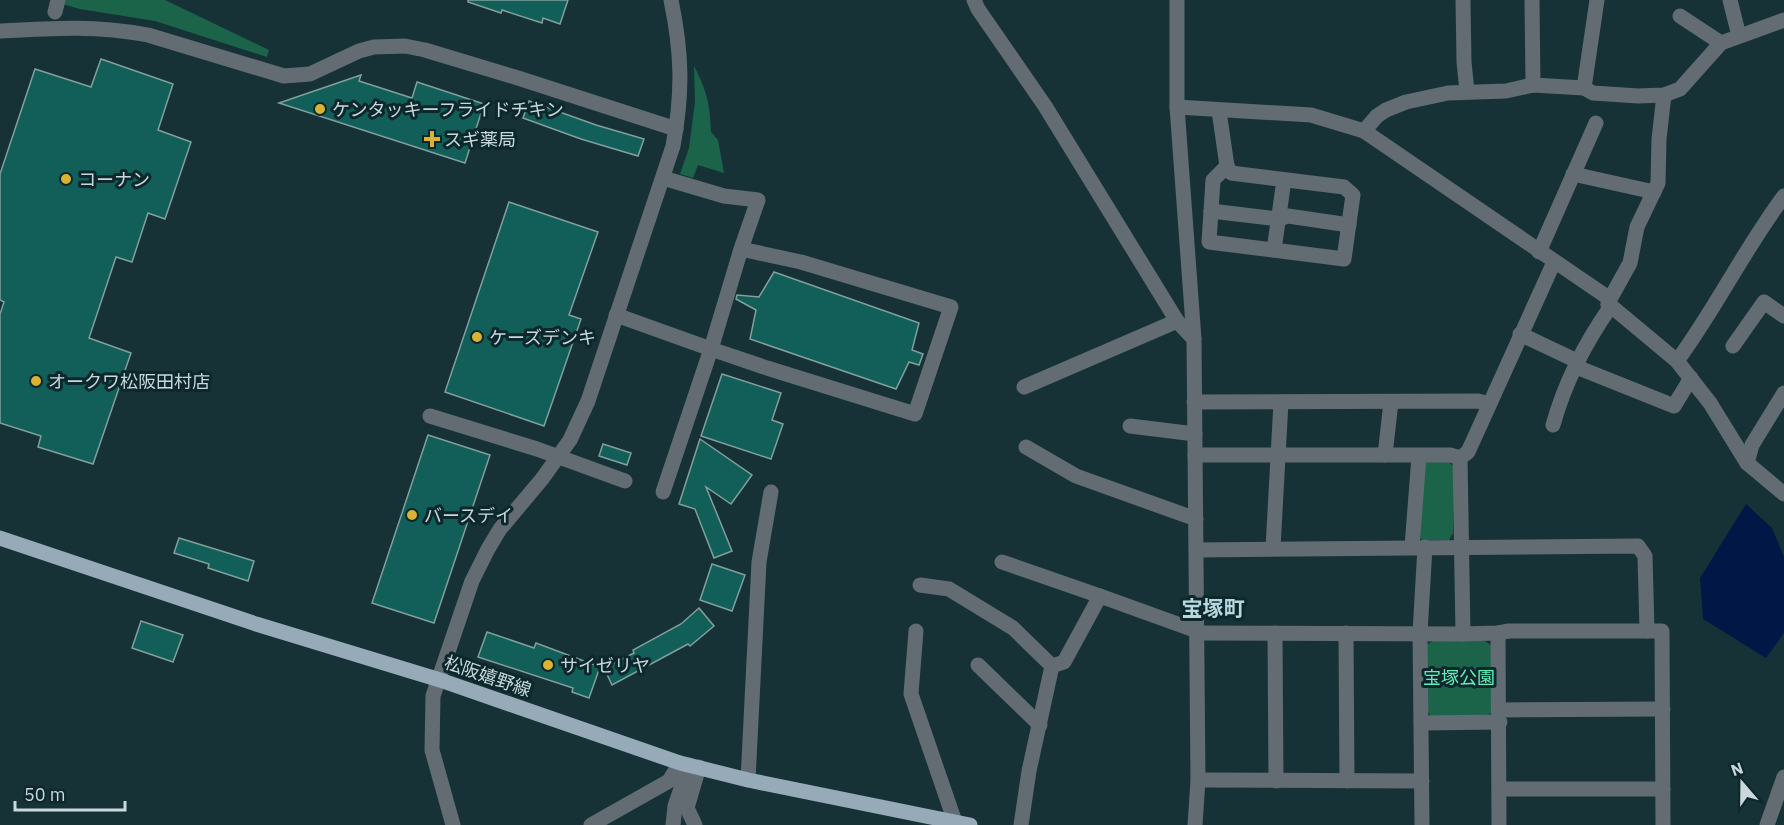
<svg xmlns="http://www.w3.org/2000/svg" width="1784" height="825" font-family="'IBM Plex Sans','Noto Sans JP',sans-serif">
<rect width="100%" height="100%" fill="#163237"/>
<g fill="#1c6449">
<polygon points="64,0 165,0 269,50 267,57 155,21 80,9 62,4"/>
<path d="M694,66C707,91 710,105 711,132L718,140L724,173L698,165L693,178L680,174L689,148L695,102Z"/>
<polygon points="1428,460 1449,462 1454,467 1453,533 1449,540 1422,540 1417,535 1422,464"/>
<polygon points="1433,641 1485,641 1492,646 1493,712 1485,716 1431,717 1426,708 1426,645"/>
</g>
<polygon fill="#011847" points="1746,504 1772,528 1784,557 1784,633 1766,658 1703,619 1700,578"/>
<g fill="#125e59" stroke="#81a09c" stroke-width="1.5">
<polygon points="468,0 568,0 560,24 543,18 542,23 502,10 501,13 468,2"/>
<polygon points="101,59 173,84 158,130 191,142 165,219 148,213 132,262 116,257 89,338 131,353 93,464 38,447 41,436 0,423 0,314 4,302 0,300 0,174 35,69 91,87"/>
<polygon points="361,75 359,81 412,98 417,82 484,104 465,163 279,103"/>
<polygon points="529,101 596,125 644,139 638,156 581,139 523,118"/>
<polygon points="509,202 598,232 569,315 581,319 544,426 445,392"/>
<polygon points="774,272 919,323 912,350 923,354 919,365 909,362 896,389 750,339 756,310 736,299 737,295 759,297"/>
<polygon points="722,374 781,393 772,420 783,424 771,459 701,436"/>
<polygon points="428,435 490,455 434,623 372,603"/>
<polygon points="700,439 752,475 731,504 706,487 732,551 714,558 695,509 679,504"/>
<polygon points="603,444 631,453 627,465 599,456"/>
<polygon points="179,538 254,561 248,581 208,568 209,564 174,553"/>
<polygon points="712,564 745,575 732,611 700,600"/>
<polygon points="699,608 714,626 690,646 688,644 612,685 604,668 634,653 633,650 681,624"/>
<polygon points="141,621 183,635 173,662 132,648"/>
<polygon points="487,632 534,648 536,643 600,667 589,698 572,692 573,688 478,657"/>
</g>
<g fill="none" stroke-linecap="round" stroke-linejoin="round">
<g stroke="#626c72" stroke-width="15">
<polyline points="974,0 978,9 1045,106 1177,321 1194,339"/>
<polyline points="1177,0 1177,107 1194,339 1198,780 1195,825"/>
<polyline points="1463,0 1464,62 1467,91"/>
<polyline points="1532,0 1533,85"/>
<polyline points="1730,0 1739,36"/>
<polyline points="55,12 58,0"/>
<polyline points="1680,16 1721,43"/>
<path d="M0,31C52,28 96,25 148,35L284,76L310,74L359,51L374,47L405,46L425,50L518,78L676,129"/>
<polyline points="1584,88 1597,0"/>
<polyline points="1177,107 1311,115 1364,131 1610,299"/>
<polyline points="1219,111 1227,166 1231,173 1344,187 1353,195 1344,259 1209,242 1213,180 1227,166"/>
<polyline points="1364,131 1377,116 1386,110 1406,102 1448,93 1506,91 1533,85 1584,88 1593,93 1638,96 1664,95 1680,89 1721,43 1784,20"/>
<polyline points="1573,174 1654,192"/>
<polyline points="663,178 724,196 758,200 741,249 801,262 951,307 915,414 767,368 711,349 741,249"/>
<polyline points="1211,211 1278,219 1288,216 1349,225"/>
<polyline points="1274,250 1284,180"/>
<polyline points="1539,252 1596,123"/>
<polyline points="1611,306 1677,361 1710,403 1747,463 1784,494"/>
<polyline points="616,315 711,349 663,492"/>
<polyline points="1520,334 1577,361 1579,368 1674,406 1691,378"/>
<polyline points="1733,346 1764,302 1784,316"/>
<path d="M1677,361C1716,308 1745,248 1784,196"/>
<polyline points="1024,387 1177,321"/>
<polyline points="1194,402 1478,401 1489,404"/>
<polyline points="430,416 537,449 625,481"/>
<path d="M1553,425C1565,382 1585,343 1611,306L1608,304L1610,299L1630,263L1637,227L1658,183L1659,139L1664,95"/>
<polyline points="1130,426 1195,434"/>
<polyline points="1026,447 1076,476 1196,519"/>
<polyline points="1195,455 1451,455 1460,458"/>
<polyline points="1385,455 1391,402"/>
<polyline points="1747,463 1752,445 1784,393"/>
<polyline points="1412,547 1419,456"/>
<polyline points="1273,548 1281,402"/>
<polyline points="1197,550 1638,546 1645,556 1647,631"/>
<polyline points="1002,562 1100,596"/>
<polyline points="920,585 949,589 1013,628 1052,666"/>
<polyline points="916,631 911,694 955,822"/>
<polyline points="1197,633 1463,634 1498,633 1509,631 1662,631 1663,825"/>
<polyline points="1275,633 1276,781"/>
<polyline points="1346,633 1347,781"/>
<polyline points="1498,633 1499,825"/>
<polyline points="1463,634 1460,458 1468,452 1554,262"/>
<polyline points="978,665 1040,725"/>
<polyline points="1500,710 1663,709"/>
<polyline points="1421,723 1500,722"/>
<polyline points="748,780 759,562 771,492"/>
<polyline points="1198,780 1422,781"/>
<polyline points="1500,789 1663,789"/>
<path d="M453,825L432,750L433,696L472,581L488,549L500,529L542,479L570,440L588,401L673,146C683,93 682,53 671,0"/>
<polyline points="591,825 669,781 680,763"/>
<polyline points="673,825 675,806 689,765"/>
<polyline points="695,825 687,808 699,767"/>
<polyline points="1021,825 1029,771 1052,666 1064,662 1100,596 1197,631"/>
<polyline points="1422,825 1420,633 1425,547"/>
<polyline points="1767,825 1784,777"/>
</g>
<polyline stroke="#96aab8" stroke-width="15" points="0,538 256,624 440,680 680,763 748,780 970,825"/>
</g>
<g fill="#dab333" stroke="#0c282d" stroke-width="2">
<circle cx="320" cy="109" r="6"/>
<path d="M429 130h6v6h6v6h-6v6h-6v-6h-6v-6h6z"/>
<circle cx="66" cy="179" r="6"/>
<circle cx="477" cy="337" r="6"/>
<circle cx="36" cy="381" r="6"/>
<circle cx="412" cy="515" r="6"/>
<circle cx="548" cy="665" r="6"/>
</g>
<g text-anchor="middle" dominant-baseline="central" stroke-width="6" stroke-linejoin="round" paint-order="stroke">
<g font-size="18" fill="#c8d8db" stroke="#0c282d" text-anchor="start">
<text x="332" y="109">ケンタッキーフライドチキン</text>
<text x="444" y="139">スギ薬局</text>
<text x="78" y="179">コーナン</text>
<text x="489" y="337">ケーズデンキ</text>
<text x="48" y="381">オークワ松阪田村店</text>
<text x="424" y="515">バースデイ</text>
<text x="560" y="665">サイゼリヤ</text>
</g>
<g font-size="18" fill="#c8d8db" stroke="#0c282d">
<text transform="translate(488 676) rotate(19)">松阪嬉野線</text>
</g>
<g font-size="18" fill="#62efb6" stroke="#0c282d">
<text x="1459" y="677">宝塚公園</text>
</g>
<g font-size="21" font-weight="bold" fill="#b8d7de" stroke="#0c282d">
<text x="1213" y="608">宝塚町</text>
</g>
</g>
<g transform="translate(1742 783) rotate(340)" stroke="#0c282d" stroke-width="4.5" paint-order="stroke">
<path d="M0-4.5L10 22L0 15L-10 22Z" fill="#c8d8db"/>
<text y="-9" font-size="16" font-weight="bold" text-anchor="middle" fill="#c8d8db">N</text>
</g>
<path d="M15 801v9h110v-9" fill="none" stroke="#c8d8db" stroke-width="3"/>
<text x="24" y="801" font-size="18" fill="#c8d8db" stroke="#0c282d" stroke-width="4.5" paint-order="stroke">50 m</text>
</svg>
